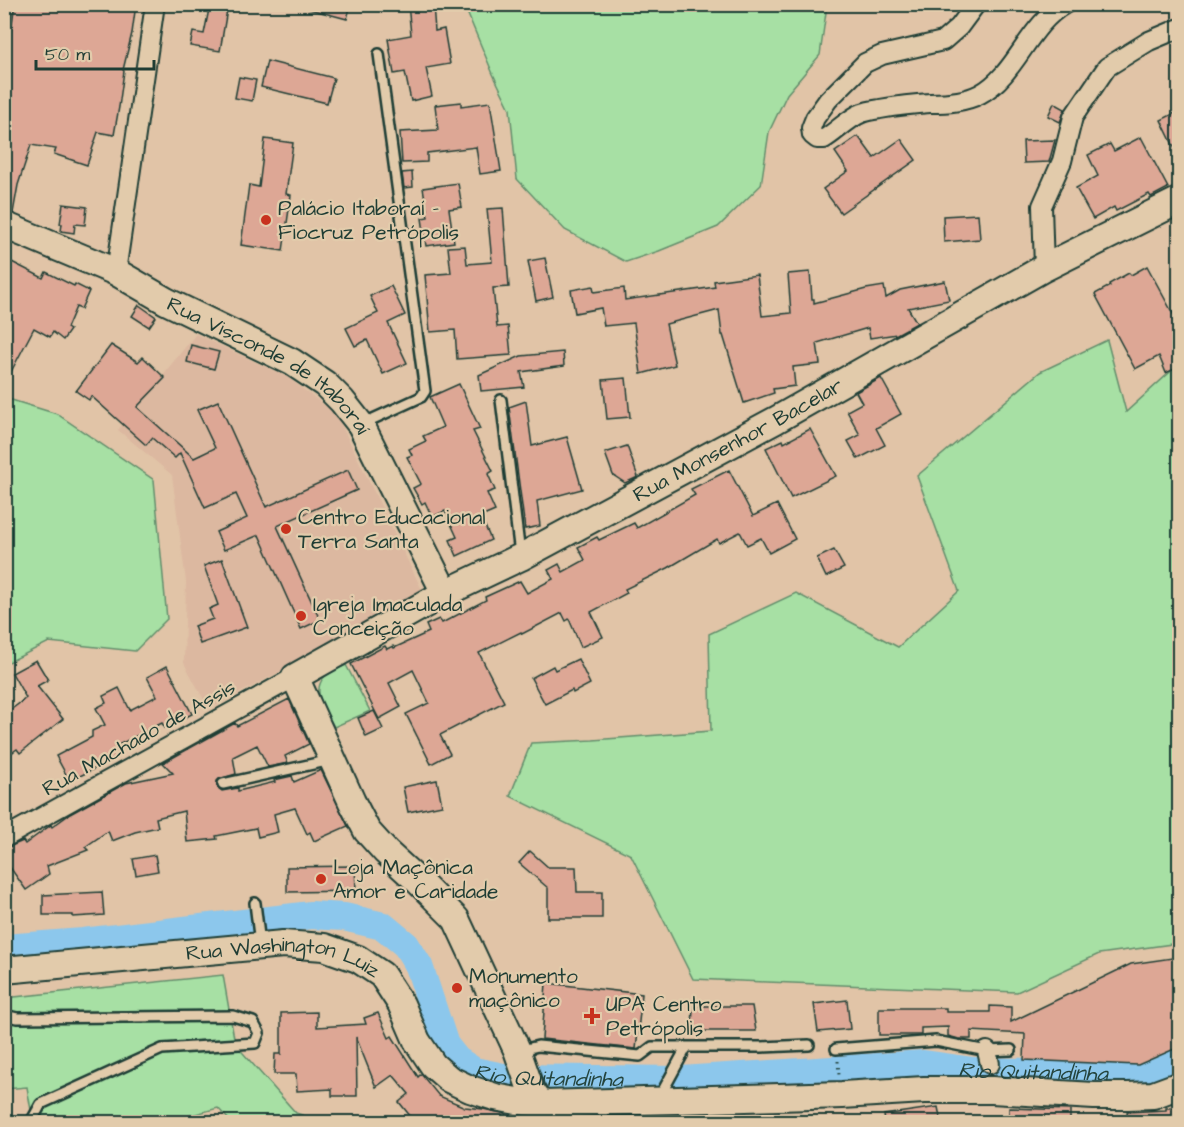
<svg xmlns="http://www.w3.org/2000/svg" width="1184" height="1127" font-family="'Architects Daughter',sans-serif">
<rect width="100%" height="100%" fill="#e1c4a7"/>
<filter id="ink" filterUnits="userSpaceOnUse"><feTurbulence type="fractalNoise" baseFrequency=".0167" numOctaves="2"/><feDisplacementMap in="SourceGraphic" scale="12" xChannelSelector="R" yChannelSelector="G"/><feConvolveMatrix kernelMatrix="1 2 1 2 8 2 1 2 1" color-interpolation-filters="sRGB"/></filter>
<g filter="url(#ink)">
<polygon fill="#dcb8a0" points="196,334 287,377 336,414 425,596 209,709 184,663 186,582 172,475 118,430"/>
<g fill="#a7e0a4" stroke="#638e6c" stroke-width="1.5">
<polygon points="464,5 827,5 820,55 787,94 769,132 761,185 718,227 659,251 626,262 565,230 517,179 510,109 493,74"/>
<polygon points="1107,340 1126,412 1179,364 1179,943 1099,954 1017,992 693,979 631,855 510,796 531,743 593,740 711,731 709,634 796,593 898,647 959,591 917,476 1040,372"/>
<polygon points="5,398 57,414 154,480 167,619 135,651 49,642 9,662 5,660"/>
<path d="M346,665L370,711L334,727C326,711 308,688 328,674C334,670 340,668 346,665Z"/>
<polygon points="223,975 235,1044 296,1113 321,1122 231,1122 218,1108 165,1122 33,1122 27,1087 5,1089 5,998"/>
</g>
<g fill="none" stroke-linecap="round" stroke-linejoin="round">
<path stroke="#8cc7ec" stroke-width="28" id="s1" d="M4,948L83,942L311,915L344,917L383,926L406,945L419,966L445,1045L457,1060L474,1071L508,1078L681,1080L924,1064L973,1071L1146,1074L1180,1058"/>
</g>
<g fill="#dda795" stroke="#1f3d34" stroke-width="1.5">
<polygon points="15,4 136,4 132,33 123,70 124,71 119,107 114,135 98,132 87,165 54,154 56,149 31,145 18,185 13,213 4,210 4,168 11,141 4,140 4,74"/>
<polygon points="210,4 228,4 220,51 190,46 193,32 204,34"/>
<polygon points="309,4 351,4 347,19 309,9"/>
<polygon points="408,4 433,4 435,31 444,29 450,64 426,68 432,96 411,101 405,72 394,74 388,39 411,35"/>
<polygon points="267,61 334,78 327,103 261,87"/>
<polygon points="239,77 256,80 252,101 235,98"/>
<polygon points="461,102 461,106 490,102 501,171 480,174 476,147 427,153 427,162 402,163 400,132 438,130 435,105"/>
<polygon points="1054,103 1065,109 1060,122 1048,116"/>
<polygon points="1179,111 1179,157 1161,120"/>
<polygon points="858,136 874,158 901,139 916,160 841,213 823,189 848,171 835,152"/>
<polygon points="1141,137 1168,188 1151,197 1149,194 1116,211 1114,207 1093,219 1076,188 1098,176 1088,155 1110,144 1114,151"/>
<polygon points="265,139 293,143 286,194 291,195 283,251 241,245 249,185 259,187"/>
<polygon points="1055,140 1049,162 1024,163 1023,141"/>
<polygon points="412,172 413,187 404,188 402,173"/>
<polygon points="458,183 462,207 449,209 454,242 426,246 422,218 428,217 423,188"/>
<polygon points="63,204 87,207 85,225 75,224 74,233 61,231 62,224 60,224"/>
<polygon points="503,208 509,287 493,288 497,327 508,326 511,355 457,359 455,330 430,332 425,275 451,273 448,247 465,246 467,264 492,262 487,209"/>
<polygon points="978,214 980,239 944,242 943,216"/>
<polygon points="4,258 43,278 46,272 74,286 75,284 89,291 81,309 76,307 67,328 70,330 63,340 53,332 50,337 34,328 4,385"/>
<polygon points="545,258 553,297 536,301 528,261"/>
<polygon points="1147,266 1179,325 1179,367 1166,373 1159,356 1135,369 1095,294 1110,286 1109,284 1129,273 1131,275"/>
<polygon points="810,272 812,299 814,299 814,303 866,289 884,286 886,298 900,290 945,281 949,300 908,308 917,323 897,334 870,338 868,328 817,343 820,364 793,367 795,386 773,389 774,393 744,403 723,335 722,335 719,310 666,324 675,365 641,374 634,323 604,326 601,308 575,313 571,290 593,286 594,292 624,288 625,300 715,287 714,281 757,275 762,316 791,313 788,274"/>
<polygon points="391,286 405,315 388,323 407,363 383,374 367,340 355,346 346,328 378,313 370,296"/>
<polygon points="139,305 156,317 149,327 132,316"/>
<polygon points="111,345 138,362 143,357 165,378 137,407 194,458 215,448 197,410 218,401 266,507 348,470 357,490 277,526 320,620 301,629 259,535 224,550 216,532 247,518 236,494 205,508 180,453 175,458 152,438 146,445 91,396 89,400 76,391"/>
<polygon points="191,345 219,352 214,369 187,362"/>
<polygon points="563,352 564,366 521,372 524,387 481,391 479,375 521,356"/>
<polygon points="626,378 630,417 607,419 603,380"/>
<polygon points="881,378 901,414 876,428 885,445 858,459 848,441 860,435 847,411 862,403 856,392"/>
<polygon points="459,384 480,429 473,431 493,471 488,474 495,490 487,493 495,511 481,517 491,540 457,556 450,540 457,537 445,511 432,517 425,502 422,504 413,488 421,484 407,457 412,455 409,449 426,441 423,436 443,427 430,397"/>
<polygon points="526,401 532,446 567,437 582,489 537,501 540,526 525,529 509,407"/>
<polygon points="810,429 836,476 791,498 766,448 783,440 784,443"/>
<polygon points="627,446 638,477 625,483 613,475 605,453"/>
<polygon points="729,470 753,516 777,504 795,539 769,553 761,538 747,545 740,532 719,543 717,539 668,568 625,589 627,593 591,612 603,637 581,647 569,619 566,621 562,613 522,634 521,632 479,653 504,702 440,735 450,754 431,764 406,714 429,703 413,670 389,683 401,707 379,719 351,664 385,646 387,649 393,646 394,648 429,632 426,625 439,619 442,623 486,600 485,597 520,581 527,593 553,579 548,570 559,564 563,572 585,560 578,547 597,537 599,540 634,523 637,528 695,495 691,489"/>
<polygon points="834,550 844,568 826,577 817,558"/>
<polygon points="222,559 247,627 200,644 194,626 213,619 209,609 218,605 204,566"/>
<polygon points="578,659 590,684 573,693 572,690 545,704 531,678 553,666 555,670"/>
<polygon points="36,660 48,680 37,686 63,719 20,753 17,749 10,754 4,747 4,715 26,698 12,673"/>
<polygon points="167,666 192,714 165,728 162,723 116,746 121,755 78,777 76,774 68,778 56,756 92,737 92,731 105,725 96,708 106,703 103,696 119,688 130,710 157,696 147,677"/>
<polygon points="289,699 309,744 285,756 288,763 268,767 257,745 233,757 236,774 219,779 217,781 217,786 222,791 238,788 238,791 275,782 274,780 292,776 294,782 321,770 348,826 314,841 310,832 307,834 295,808 274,814 278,832 258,837 256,828 216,836 217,839 187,842 184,811 156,818 158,827 135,832 112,841 108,831 85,847 88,850 47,866 49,874 26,890 4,859 4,849 23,841 25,844 51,825 52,827 70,814 126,783 173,773 163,763 235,723 237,726"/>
<polygon points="374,711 383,729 366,737 358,718"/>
<polygon points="437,780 442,805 408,812 403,787"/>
<polygon points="530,851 548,867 576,867 577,892 602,892 602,918 548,918 548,888 519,863"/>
<polygon points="155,855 158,871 136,875 133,859"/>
<polygon points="355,866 356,891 287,892 287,867"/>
<polygon points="102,892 104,915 73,917 73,915 43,915 43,895"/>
<polygon points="1179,957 1179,1047 1138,1065 1024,1060 1025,1034 971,1031 971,1039 959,1039 948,1036 948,1027 921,1028 921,1035 879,1035 879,1008 946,1008 946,1012 990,1012 990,1006 1011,1007 1011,1022 1131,964"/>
<polygon points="546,983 642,994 636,1049 542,1039"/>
<polygon points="847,1000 850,1029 818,1032 814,1004"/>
<polygon points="693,1006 752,1006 756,1031 692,1031"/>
<polygon points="317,1012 317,1027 366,1024 364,1018 378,1013 389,1038 392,1036 418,1077 421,1074 439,1096 465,1107 483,1109 506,1114 505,1122 465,1121 465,1122 415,1122 399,1102 409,1094 393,1075 376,1087 356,1037 357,1096 332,1096 332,1089 297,1091 296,1074 274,1074 275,1054 281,1054 281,1013"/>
<polygon points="938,1107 941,1122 885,1122 884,1115"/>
<polygon points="1009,1108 1070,1110 1070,1122 1009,1122"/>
<polygon points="1166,1108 1179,1108 1179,1122 1128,1122 1127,1112 1166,1110"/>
</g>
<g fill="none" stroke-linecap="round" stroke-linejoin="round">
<defs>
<g id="lane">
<polyline points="501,400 520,554"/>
<polyline points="362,424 421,397 425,391 379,54"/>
<polyline points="223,784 331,760"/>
<polyline points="255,903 260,944"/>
<polyline points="4,1015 17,1018 233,1016 253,1022 259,1033 255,1043 162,1049 41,1104 31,1122"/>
<polyline points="836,1049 936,1041 987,1051 1011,1050"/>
<polyline points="523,1058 530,1048 538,1046 640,1056 652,1047 762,1047 809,1045"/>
<polyline points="659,1098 686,1048"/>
</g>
<g id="street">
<path d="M976,4L959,27L943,41L882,55L865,63L828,100L815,118L811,128L812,135L817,139H824C836,132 850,117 862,113C867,111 874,110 880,109C897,106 913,104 930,103C947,103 965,102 980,94C1016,75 1028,25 1065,4"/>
<polyline points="1044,268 1042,206 1062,161 1073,117 1107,67 1149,41 1180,28"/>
<polyline points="116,272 155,4"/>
<polyline points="4,838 295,677"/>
<polyline points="987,1051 990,1064"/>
</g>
<g id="secondary">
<path id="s2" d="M4,225L116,272L166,301L292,362L325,384L342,401L361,425L445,593"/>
<path id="s3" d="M4,970L283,944L324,947L358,959L382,975L401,1004L417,1041L433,1065L449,1079L470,1089L495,1097L517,1101L544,1104L644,1101L842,1095L924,1090H992L1094,1096H1128L1153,1095L1180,1085"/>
<path id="s4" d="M544,1104L537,1099L531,1090L517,1050L456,919L419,882L386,852L367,831L352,802L295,677L445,593L521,557L776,420L1044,268L1180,200"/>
</g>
</defs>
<use href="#lane" stroke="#1f3d34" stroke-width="14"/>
<use href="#street" stroke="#1f3d34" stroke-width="22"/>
<use href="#secondary" stroke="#1f3d34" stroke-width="30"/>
<g stroke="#1f3d34" stroke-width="3" stroke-dasharray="1.5 4.5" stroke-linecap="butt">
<polyline points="838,1061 839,1075"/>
<polyline points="1176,1106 1178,1122"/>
</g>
<use href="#lane" stroke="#e2cbab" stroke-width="9"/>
<use href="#street" stroke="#e2cbab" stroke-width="18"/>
<use href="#secondary" stroke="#e2cbab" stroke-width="26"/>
</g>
</g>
<g fill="#c8321e" stroke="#e2cbab" stroke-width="2">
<circle cx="266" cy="220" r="6"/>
<circle cx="286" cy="529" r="6"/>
<circle cx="301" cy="616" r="6"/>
<circle cx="321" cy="879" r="6"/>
<circle cx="457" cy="988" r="6"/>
<path d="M589 1007h6v6h6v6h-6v6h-6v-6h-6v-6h6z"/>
</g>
<g text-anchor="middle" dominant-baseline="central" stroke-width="4.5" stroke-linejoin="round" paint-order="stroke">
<g font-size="21" fill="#1f3d34" stroke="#e2cbab" text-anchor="start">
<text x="278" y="208">Palácio Itaboraí -<tspan x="278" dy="24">Fiocruz Petrópolis</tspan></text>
<text x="298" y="517">Centro Educacional<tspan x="298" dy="24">Terra Santa</tspan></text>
<text x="313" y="604">Igreja Imaculada<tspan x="313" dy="24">Conceição</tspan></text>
<text x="333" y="867">Loja Maçônica<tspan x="333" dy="24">Amor e Caridade</tspan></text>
<text x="469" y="976">Monumento<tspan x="469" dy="24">maçônico</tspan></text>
<text x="606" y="1004">UPA Centro<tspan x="606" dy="24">Petrópolis</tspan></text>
</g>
<g font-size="21" fill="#1f3d34" stroke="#e2cbab">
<text stroke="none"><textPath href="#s2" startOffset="302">Rua Visconde de Itaboraí</textPath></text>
<text stroke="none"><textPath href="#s4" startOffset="1004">Rua Monsenhor Bacelar</textPath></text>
<text transform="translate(139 738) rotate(-29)">Rua Machado de Assis</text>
<text stroke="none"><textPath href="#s3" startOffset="282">Rua Washington Luiz</textPath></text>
</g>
<g font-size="22" font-style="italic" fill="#24443d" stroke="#e2cbab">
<text stroke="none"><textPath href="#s1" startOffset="1120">Rio Quitandinha</textPath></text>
<text stroke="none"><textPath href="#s1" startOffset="634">Rio Quitandinha</textPath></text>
</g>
</g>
<rect width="1184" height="1127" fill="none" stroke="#e2cbab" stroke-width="24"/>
<rect x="12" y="12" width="1160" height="1103" fill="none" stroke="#1f3d34" stroke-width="2" filter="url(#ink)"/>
<path d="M36 60v9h118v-9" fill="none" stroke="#1f3d34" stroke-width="3"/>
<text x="45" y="60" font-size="18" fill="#1f3d34" stroke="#e2cbab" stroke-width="4.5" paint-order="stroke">50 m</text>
</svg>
